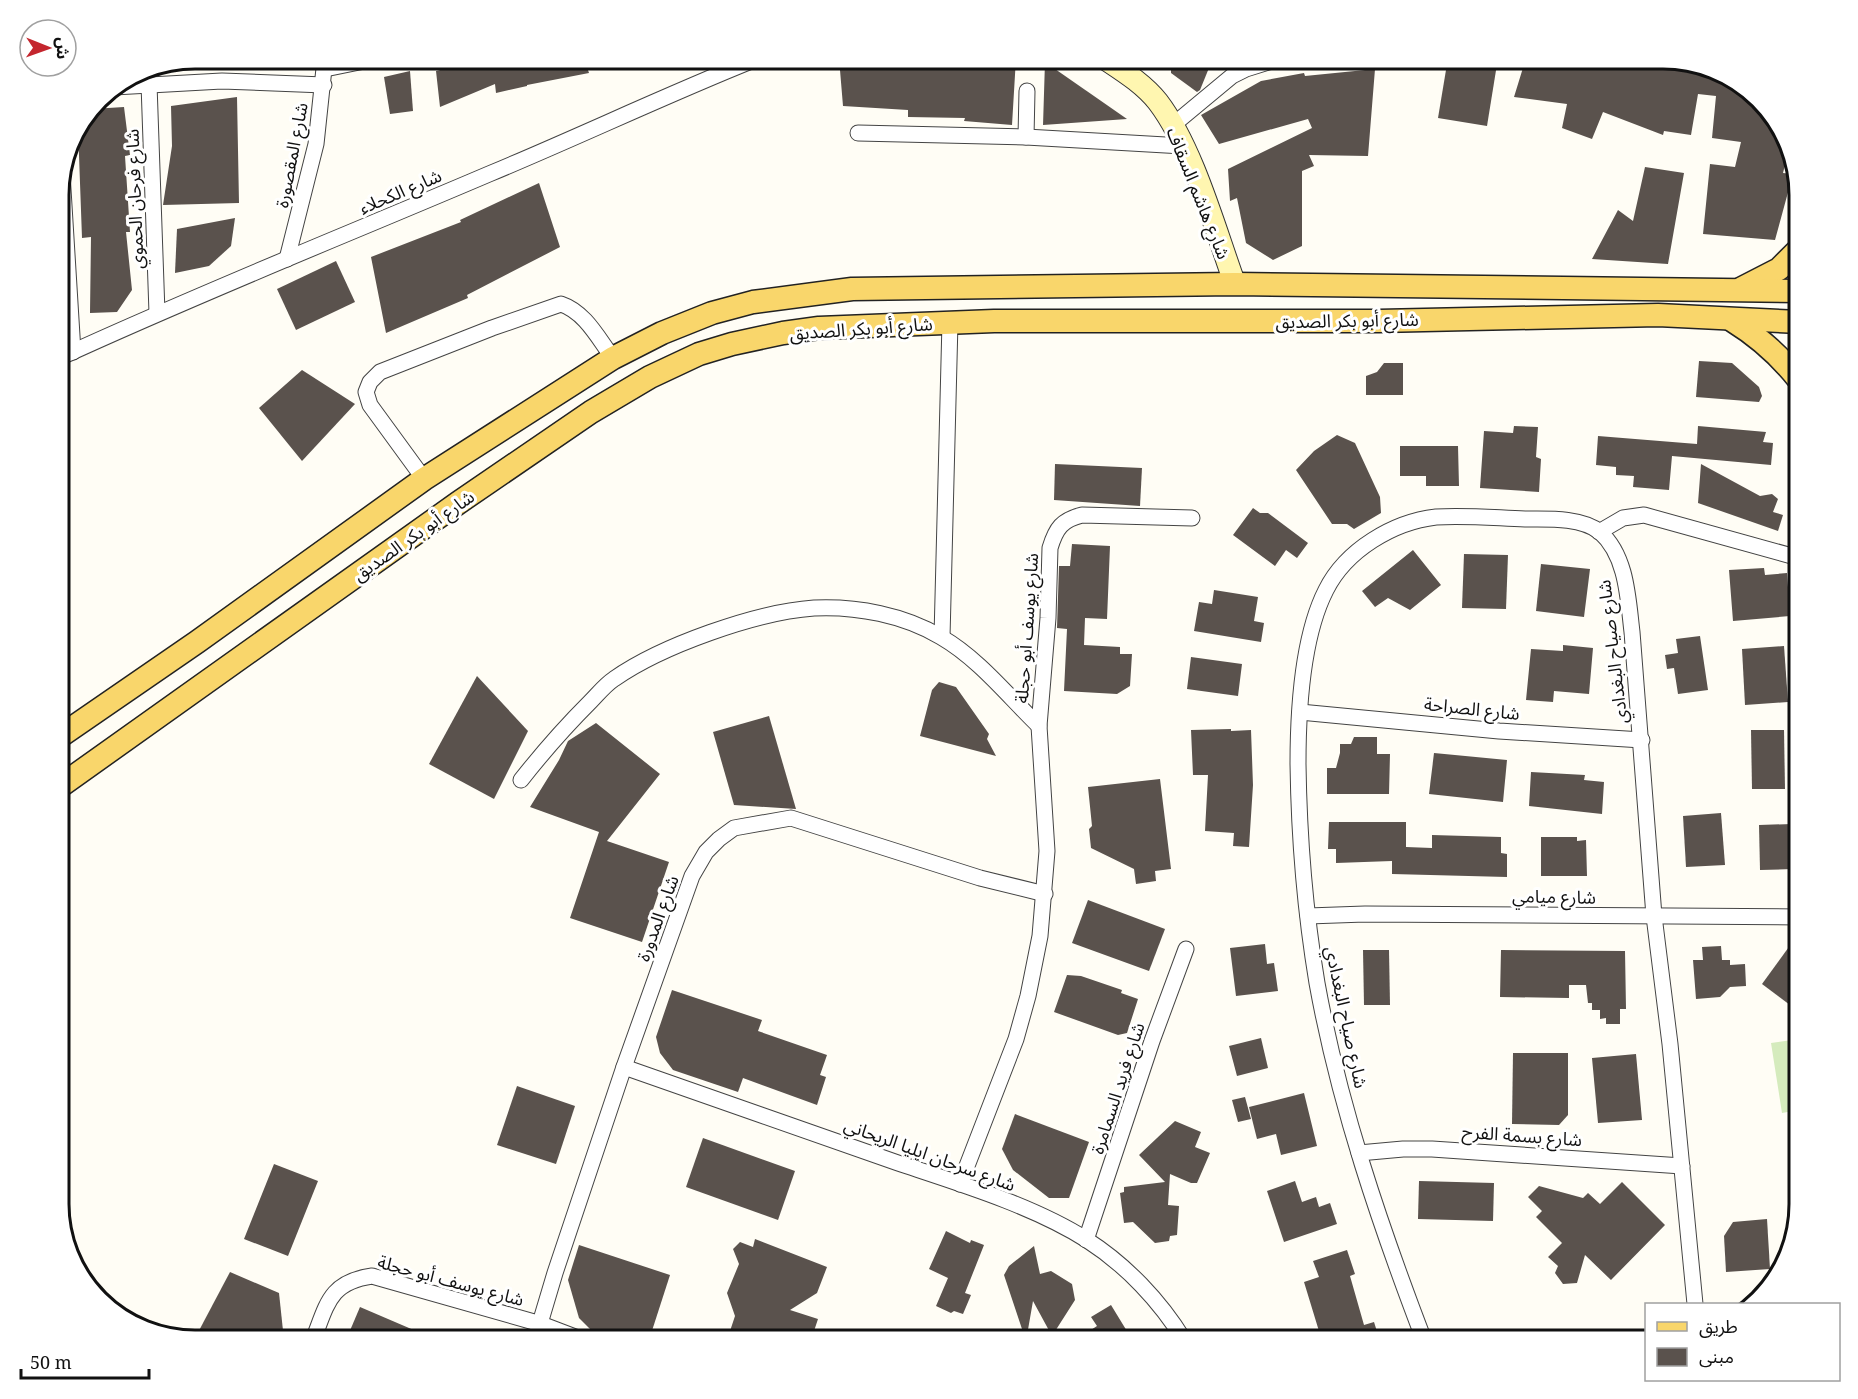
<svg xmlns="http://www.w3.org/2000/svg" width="1858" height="1399" font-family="'Noto Serif','Noto Sans Arabic',serif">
<rect width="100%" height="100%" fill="#fffdf5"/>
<polygon fill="#d5ebbd" points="1799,1039 1799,1110 1782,1113 1771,1043"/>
<g fill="#5a524d">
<polygon points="490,58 615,58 616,63 588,70 589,73 527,85 527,86 496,93 495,84 440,107 436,71"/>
<polygon points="839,58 1016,58 1012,125 964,121 965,118 908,117 908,110 843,106"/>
<polygon points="1171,58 1213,58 1200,90 1197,92 1171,73"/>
<polygon points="1448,58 1498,58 1487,126 1438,118"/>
<polygon points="1526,58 1663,58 1746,87 1785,134 1789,149 1783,173 1793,174 1775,240 1703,234 1710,164 1735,167 1741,142 1712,138 1716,96 1698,94 1691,135 1664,131 1663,135 1603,112 1592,139 1562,128 1567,104 1514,97"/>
<polygon points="1045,62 1127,119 1043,125"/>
<polygon points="1375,69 1368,156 1309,155 1314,166 1302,171 1302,246 1273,260 1246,243 1237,198 1230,201 1228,169 1312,128 1308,119 1219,144 1201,115 1261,81 1304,73 1305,76"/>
<polygon points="410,71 413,111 390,114 384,77"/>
<polygon points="237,97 239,203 163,205 172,146 171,106"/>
<polygon points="124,107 130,155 125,156 130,232 126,232 132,290 117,312 90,313 91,237 82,238 78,128 92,109"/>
<polygon points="1645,167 1684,173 1668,264 1592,259 1618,210 1633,221"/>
<polygon points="539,183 560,247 467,295 468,298 386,333 371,257 461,222 460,220"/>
<polygon points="235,218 231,246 209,266 175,273 177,229"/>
<polygon points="336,261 355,302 296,330 277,289"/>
<polygon points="1699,361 1732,363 1759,387 1762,396 1759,402 1696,397"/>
<polygon points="1384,363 1403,363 1403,395 1366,395 1366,376 1377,372"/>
<polygon points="302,370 355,404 302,461 259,408"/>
<polygon points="1514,426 1538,427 1536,457 1541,459 1539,492 1480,488 1484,431 1513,433"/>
<polygon points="1698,426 1766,432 1763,442 1773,443 1771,465 1672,456 1669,490 1633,487 1634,476 1616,475 1616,467 1596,465 1598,436 1697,444"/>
<polygon points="1337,435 1355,443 1380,497 1381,513 1354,529 1347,524 1332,524 1296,470 1314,451"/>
<polygon points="1400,446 1458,446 1459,486 1426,486 1426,476 1400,476"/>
<polygon points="1055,464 1142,468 1140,506 1054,500"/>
<polygon points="1701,464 1760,496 1772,494 1778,499 1773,512 1783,515 1778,531 1698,503"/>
<polygon points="1253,508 1260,513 1268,513 1308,543 1297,558 1286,550 1275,566 1233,535"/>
<polygon points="1072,544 1110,546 1107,619 1085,618 1084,645 1120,647 1120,654 1132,654 1130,686 1117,694 1064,691 1067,629 1057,628 1059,566 1070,566"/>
<polygon points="1413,550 1441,585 1410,610 1388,598 1375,607 1362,591"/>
<polygon points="1464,554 1508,555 1506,609 1462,608"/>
<polygon points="1541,564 1590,569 1584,617 1536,611"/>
<polygon points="1764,568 1765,575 1787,573 1790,616 1733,621 1729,570"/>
<polygon points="1214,590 1258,597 1254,621 1264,623 1261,642 1194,631 1199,602 1212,604"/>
<polygon points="1700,636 1708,690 1678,694 1674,668 1667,669 1665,655 1678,653 1676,639"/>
<polygon points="1563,645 1593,648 1589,694 1554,691 1553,702 1526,700 1531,649 1563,651"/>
<polygon points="1784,646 1788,702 1745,705 1742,649"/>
<polygon points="1191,657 1242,664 1238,696 1187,689"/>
<polygon points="477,676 528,731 494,799 429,764"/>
<polygon points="939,682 956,687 989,734 987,739 996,756 920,736 932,690"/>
<polygon points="769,716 796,809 734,805 713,732"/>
<polygon points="596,723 660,774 607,841 669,862 642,942 570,918 599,832 530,807 559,760 568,741"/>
<polygon points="1231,729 1231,731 1251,730 1253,785 1249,847 1233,846 1234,833 1205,831 1208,775 1193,775 1191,730"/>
<polygon points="1751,730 1784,730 1785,789 1752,789"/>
<polygon points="1354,737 1377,737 1377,754 1390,754 1389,794 1327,794 1327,768 1336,768 1340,753 1340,744 1351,744"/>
<polygon points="1434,753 1507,760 1503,802 1429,794"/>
<polygon points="1531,772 1585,775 1584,780 1604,782 1602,814 1529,806"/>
<polygon points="1160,779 1171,869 1155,871 1156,881 1136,884 1134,869 1091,848 1089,829 1092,826 1088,787"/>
<polygon points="1721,813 1725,865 1686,867 1683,816"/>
<polygon points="1329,822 1406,822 1406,847 1432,848 1432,835 1501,837 1501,853 1507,854 1507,877 1392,874 1392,861 1336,863 1336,849 1328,849"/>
<polygon points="1792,824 1793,869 1760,870 1759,825"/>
<polygon points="1541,837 1577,837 1577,841 1586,840 1587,876 1541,876"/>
<polygon points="1088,900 1165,929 1149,971 1072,943"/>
<polygon points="1799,933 1799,1001 1794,1008 1762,984"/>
<polygon points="1265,944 1267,964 1274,963 1278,991 1236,996 1230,948"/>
<polygon points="1721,946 1722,960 1730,960 1730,965 1745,964 1746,986 1730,987 1720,997 1696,999 1693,960 1703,960 1702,947"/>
<polygon points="1363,950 1389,950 1390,1005 1364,1005"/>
<polygon points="1501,950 1625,951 1626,1009 1620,1009 1620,1024 1606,1024 1606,1018 1600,1019 1600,1010 1592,1010 1592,1003 1588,1003 1586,985 1569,985 1569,998 1500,997"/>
<polygon points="1067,975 1081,976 1122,990 1121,993 1138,999 1127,1033 1118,1035 1054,1012"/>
<polygon points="672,990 762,1020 758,1031 827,1055 820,1075 826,1077 817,1105 743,1078 738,1092 673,1070 660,1053 656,1037"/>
<polygon points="1261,1038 1268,1068 1237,1076 1229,1046"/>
<polygon points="1513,1053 1568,1053 1568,1115 1559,1125 1512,1124"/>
<polygon points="1636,1054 1642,1120 1598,1123 1592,1058"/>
<polygon points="517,1086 575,1106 556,1164 497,1145"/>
<polygon points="1304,1093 1317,1146 1281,1155 1276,1134 1257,1139 1249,1107"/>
<polygon points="1245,1097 1251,1119 1238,1122 1232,1100"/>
<polygon points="1015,1114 1089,1142 1069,1198 1049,1198 1013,1170 1002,1149"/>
<polygon points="1175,1121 1201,1132 1195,1147 1210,1153 1197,1183 1191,1183 1170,1174 1168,1205 1179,1206 1177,1235 1170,1236 1169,1241 1155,1243 1133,1222 1124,1223 1120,1193 1124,1192 1124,1187 1165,1182 1139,1155"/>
<polygon points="703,1138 795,1171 778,1220 686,1187"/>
<polygon points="274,1164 318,1181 288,1256 244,1239"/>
<polygon points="1295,1181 1302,1202 1316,1197 1319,1207 1330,1203 1337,1224 1284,1242 1267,1191"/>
<polygon points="1419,1181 1494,1183 1493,1221 1418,1219"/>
<polygon points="1622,1182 1665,1225 1611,1280 1585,1255 1577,1283 1563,1284 1555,1273 1558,1266 1548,1257 1562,1243 1536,1217 1542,1211 1528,1197 1539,1186 1583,1198 1588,1193 1600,1204"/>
<polygon points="1767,1219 1770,1269 1726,1272 1724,1236 1733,1222"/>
<polygon points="946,1231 970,1243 971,1240 984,1245 965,1293 971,1295 963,1314 954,1311 951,1313 936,1306 948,1278 929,1269"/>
<polygon points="755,1239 827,1267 817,1293 790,1310 818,1319 811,1340 727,1340 735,1316 727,1293 739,1264 733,1249 740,1242 753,1247"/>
<polygon points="579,1245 670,1275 649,1340 619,1340 593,1332 579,1318 568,1280"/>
<polygon points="1034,1246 1040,1274 1051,1271 1072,1284 1075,1300 1052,1336 1033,1301 1026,1341 1004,1275 1009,1266"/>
<polygon points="1347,1250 1355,1274 1350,1276 1364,1325 1374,1322 1380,1341 1322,1341 1304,1282 1319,1277 1313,1261"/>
<polygon points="230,1272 279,1293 284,1340 194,1340"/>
<polygon points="1111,1305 1133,1341 1074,1341 1097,1326 1091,1317"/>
<polygon points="360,1307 437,1340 346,1340"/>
</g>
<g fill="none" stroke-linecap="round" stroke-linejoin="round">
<defs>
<g id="street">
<polyline points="325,69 374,59"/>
<polyline points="149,84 157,313"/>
<polyline points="114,87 222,81 324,85"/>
<polyline points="1173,125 1232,76 1246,69 1278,59"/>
<polyline points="858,133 1026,137 1183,146"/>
<polyline points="1026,137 1027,91"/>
<polyline points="62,173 73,352"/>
<polyline points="287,259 316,144 325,59"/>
<path d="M59,358C200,293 346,235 489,174C578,137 666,95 756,59"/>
<path d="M424,479L370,405L366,392L370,382L380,372L492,328L561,304C585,312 598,338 613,358"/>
<polyline points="1599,532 1623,518 1644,515 1799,558"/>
<polyline points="942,637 950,322"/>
<polyline points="1300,712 1499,731 1642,740"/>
<path d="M521,780C543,752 566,726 591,701C598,694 605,685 614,679C661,646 756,612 814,608C857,606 904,615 941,637C979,659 1008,696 1039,726"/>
<polyline points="1308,916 1365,914 1799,917"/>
<path d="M624,1067C715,1099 807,1131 898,1163C958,1183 1034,1206 1087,1240C1126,1265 1160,1301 1184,1340"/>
<polyline points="1359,1153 1403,1149 1432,1149 1682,1166"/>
<path d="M960,1184L1016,1039L1028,996L1040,936L1047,851L1039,726L1048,618L1050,548C1056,528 1062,520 1082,515L1192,518"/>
<polyline points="1086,1240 1152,1041 1186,949"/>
<path d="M313,1340C327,1305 329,1282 372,1276L541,1324L583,1340"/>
<polyline points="535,1340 555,1273 624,1067 692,876 706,852 719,839 734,828 791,818 980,878 1045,894"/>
<path d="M1424,1340C1380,1225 1339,1105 1317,983C1305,911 1299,837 1298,764C1298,712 1302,637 1326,590C1346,550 1393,522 1436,517C1465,515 1496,518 1525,519C1547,519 1581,517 1600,532C1627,556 1628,599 1632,632L1654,916L1670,1044L1695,1304"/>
</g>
<path id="secondary" d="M1105,59C1123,71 1144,84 1158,102C1193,148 1215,229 1235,284"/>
<g id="primary">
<polyline points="1742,288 1779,269 1799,249"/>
<path d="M1733,321C1759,337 1780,356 1799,380"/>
<polyline points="59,737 197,642 424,479 613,358 662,333 712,313 753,302 852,289 1235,284 1799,291"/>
<polyline points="59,787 458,503 591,412 650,377 699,354 732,344 783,333 819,328 994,321 1379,321 1658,315 1799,322"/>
</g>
</defs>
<use href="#street" stroke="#444" stroke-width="17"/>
<use href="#secondary" stroke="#333" stroke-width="23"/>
<use href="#primary" stroke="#222" stroke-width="25"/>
<use href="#street" stroke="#fff" stroke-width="15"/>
<use href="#secondary" stroke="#fff6b0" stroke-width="21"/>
<use href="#primary" stroke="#f9d66b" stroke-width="22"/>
</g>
<g text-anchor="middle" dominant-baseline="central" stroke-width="6" stroke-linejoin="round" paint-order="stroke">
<g font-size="18" fill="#111" stroke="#fff">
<text transform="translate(291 155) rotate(-79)">شارع المقصورة</text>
<text transform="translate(400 191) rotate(-23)">شارع الكحلاء</text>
<text transform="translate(1199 193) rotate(68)">شارع هاشم السقاف</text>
<text transform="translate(134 199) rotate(-92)">شارع فرحان الحموي</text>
<text transform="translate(1347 320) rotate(-1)">شارع أبو بكر الصديق</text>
<text transform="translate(861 328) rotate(-4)">شارع أبو بكر الصديق</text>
<text transform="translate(413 535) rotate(-35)">شارع أبو بكر الصديق</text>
<text transform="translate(1026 628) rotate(-86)">شارع يوسف أبو حجلة</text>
<text transform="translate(1612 652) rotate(-97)">شارع صياح البغدادي</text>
<text transform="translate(1472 708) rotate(6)">شارع الصراحة</text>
<text transform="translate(1554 896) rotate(1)">شارع ميامي</text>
<text transform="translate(657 918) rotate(-70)">شارع المدورة</text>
<text transform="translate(1347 1017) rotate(78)">شارع صياح البغدادي</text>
<text transform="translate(1117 1088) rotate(-72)">شارع فريد السمامرة</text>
<text transform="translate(1522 1135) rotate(4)">شارع بسمة الفرح</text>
<text transform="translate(930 1154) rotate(20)">شارع سرحان ايليا الريحاني</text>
<text transform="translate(451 1280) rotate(15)">شارع يوسف أبو حجلة</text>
</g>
</g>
<path d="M0 0H1858V1399H0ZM195 69H1663A126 126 0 0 1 1789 195V1204A126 126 0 0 1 1663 1330H195A126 126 0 0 1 69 1204V195A126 126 0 0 1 195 69Z" fill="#fff" fill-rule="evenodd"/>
<path fill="none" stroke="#111" stroke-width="3" d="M195 69H1663A126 126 0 0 1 1789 195V1204A126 126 0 0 1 1663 1330H195A126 126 0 0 1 69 1204V195A126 126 0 0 1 195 69Z"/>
<rect x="1645" y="1303" width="195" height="78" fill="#ffffff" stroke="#a0a0a0" stroke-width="1.5"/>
<rect x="1657" y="1322" width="30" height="9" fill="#f9d66b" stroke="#a0a0a0" stroke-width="1.5"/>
<text x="1699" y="1333" font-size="18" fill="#111111">طريق</text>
<rect x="1657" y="1348" width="30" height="18" fill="#5a524d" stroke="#a0a0a0" stroke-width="1.5"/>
<text x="1699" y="1363" font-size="18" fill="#111111">مبنى</text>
<g transform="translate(48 48) rotate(91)"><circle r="28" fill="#ffffff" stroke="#a0a0a0" stroke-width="1.5"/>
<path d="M0-4.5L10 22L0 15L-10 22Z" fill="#c4262e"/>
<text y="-9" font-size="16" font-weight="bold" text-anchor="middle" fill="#111111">ش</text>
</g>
<path d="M21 1369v9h128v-9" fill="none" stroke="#111111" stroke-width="3"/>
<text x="30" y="1369" font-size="18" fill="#111111" stroke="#ffffff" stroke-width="4.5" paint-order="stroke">50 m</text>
</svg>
